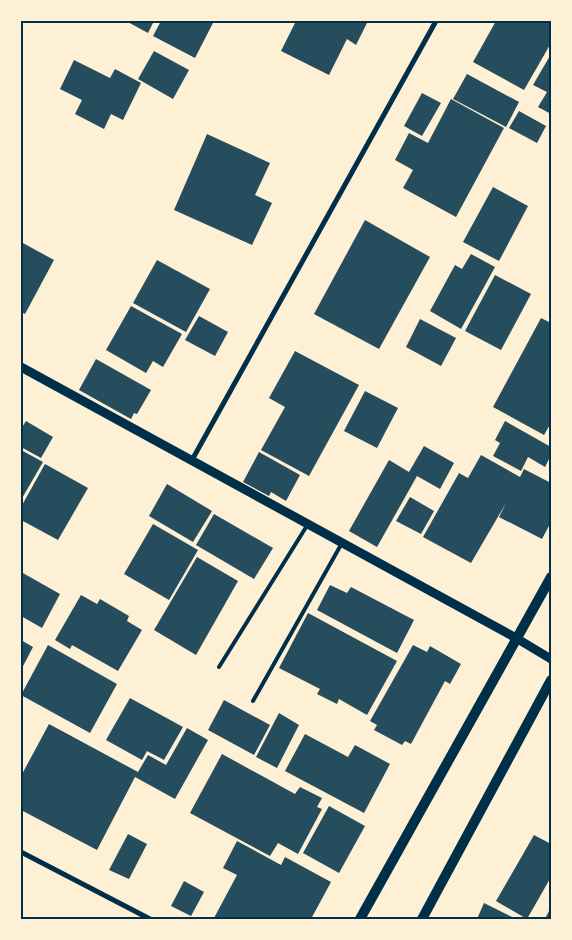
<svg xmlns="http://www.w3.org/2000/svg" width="572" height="940" font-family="Cabin,sans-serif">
<rect width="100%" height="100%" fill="#fdf0d5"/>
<g fill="#264d5e">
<polygon points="126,21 154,21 148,33"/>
<polygon points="161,21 214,21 195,58 153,36"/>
<polygon points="296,21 368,21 356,45 347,39 329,75 281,51"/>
<polygon points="496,21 551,21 551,43 524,90 473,62"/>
<polygon points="154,51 189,70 173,99 138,79"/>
<polygon points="551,54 551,114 538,107 547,92 533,85"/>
<polygon points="74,60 110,78 115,69 141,83 123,120 111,114 104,129 75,114 82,100 60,89"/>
<polygon points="467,74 519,102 506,127 453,99"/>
<polygon points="422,93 441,103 422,136 404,126"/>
<polygon points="451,99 504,128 456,217 403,188 413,170 395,160 409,133 428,143"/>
<polygon points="519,111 546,126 537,143 509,128"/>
<polygon points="207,134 270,163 255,195 272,203 252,245 174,210"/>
<polygon points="493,187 528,206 499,261 463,242"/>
<polygon points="365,220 430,257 379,349 314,314"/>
<polygon points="21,242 54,260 25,314 21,312"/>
<polygon points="471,254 495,267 461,329 430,311 455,265 462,269"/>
<polygon points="157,260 210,289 186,332 133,303"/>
<polygon points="495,275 531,294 501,350 465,331"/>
<polygon points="131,306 182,334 163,367 153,361 146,373 106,350"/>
<polygon points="199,316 228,332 215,356 185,340"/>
<polygon points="541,318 551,323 551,423 544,435 493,407"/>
<polygon points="420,319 456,338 441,366 406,347"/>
<polygon points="295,351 359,385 309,476 261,450 285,407 269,398"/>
<polygon points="96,359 151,390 137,414 134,413 131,419 79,390"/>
<polygon points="365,391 398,408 377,448 344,431"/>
<polygon points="26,421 53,437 41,458 21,447 21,429"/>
<polygon points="505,421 551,447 551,455 545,467 528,457 521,471 493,456 500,443 495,440"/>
<polygon points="424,446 454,463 440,489 417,476 377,547 349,531 389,460 409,472"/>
<polygon points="21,450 43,462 21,500"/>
<polygon points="259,452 300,475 286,501 271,492 269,496 243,482"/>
<polygon points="481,455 520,477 524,469 551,483 551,522 542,539 499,517 506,503 471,563 423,537 459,473 468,478"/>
<polygon points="45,464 88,488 58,540 21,520 21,507"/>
<polygon points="167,484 212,511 193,542 149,516"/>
<polygon points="410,497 434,511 421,534 396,521"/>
<polygon points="214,514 273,548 254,579 196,545"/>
<polygon points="153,524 198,550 169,600 124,574"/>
<polygon points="197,557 238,581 196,655 154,630"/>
<polygon points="21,572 60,594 42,628 21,616"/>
<polygon points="330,585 347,593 351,587 414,620 397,653 317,610"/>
<polygon points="81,595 97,604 100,599 129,616 127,621 142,630 118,671 72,645 70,649 55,640"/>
<polygon points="308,613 397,661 367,715 339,699 337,704 317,694 320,689 279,668"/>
<polygon points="21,640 33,647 21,670"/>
<polygon points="48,645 117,684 90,733 21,695"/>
<polygon points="413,645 427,652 430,646 461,664 450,684 445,681 411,744 405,741 402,745 374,730 377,725 370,721"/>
<polygon points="130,698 183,727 164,760 147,751 142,760 106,740"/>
<polygon points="224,700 270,725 254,755 208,730"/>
<polygon points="279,713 299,725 277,768 256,757"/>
<polygon points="49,724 138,772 148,755 166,765 187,728 208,740 175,799 135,777 97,850 21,810 21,776"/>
<polygon points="305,734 348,757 355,745 390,764 364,813 285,771"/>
<polygon points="222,754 295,794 300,787 322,798 317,807 322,809 298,854 278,843 270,856 190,813"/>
<polygon points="329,806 365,826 339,873 303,853"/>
<polygon points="128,834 147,844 129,879 109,870"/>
<polygon points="534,835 551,844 551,877 527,919 496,901"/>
<polygon points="237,841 281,865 285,857 331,882 311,919 214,918 237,875 223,868"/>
<polygon points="184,881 204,892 191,916 171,906"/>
<polygon points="484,903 516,919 477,919"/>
<polygon points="551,907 551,919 545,919"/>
</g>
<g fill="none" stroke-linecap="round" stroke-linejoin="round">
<g stroke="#003049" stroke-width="4">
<polyline points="219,667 308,524"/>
<polyline points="253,701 342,543"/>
</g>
<g stroke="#003049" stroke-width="5">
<polyline points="192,460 436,21"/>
<polyline points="21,852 150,919"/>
</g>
<polyline stroke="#003049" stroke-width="9" points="21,367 516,638 551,659"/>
<g stroke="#003049" stroke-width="10">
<polyline points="360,919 551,577"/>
<polyline points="422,919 551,680"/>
</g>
</g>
<rect width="572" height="940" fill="none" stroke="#fdf0d5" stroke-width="45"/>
<rect x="22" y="22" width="528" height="896" fill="none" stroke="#003049" stroke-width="2"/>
</svg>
